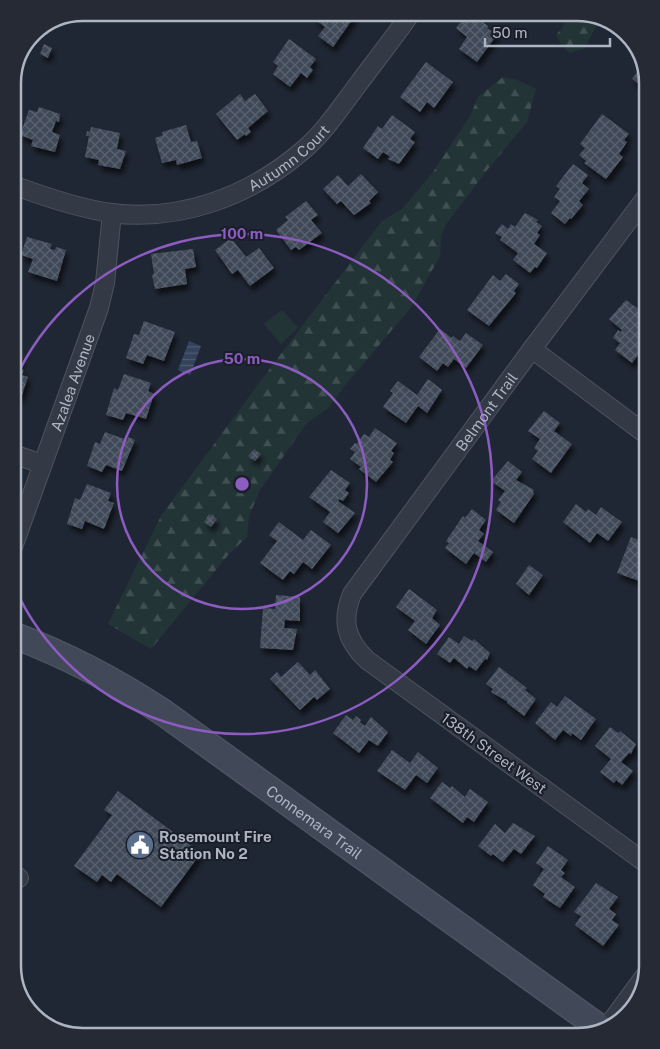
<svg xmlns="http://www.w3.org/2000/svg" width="660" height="1049" font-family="'Public Sans',sans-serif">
<defs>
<pattern id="forest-firs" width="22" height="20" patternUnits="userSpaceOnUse" patternTransform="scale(1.25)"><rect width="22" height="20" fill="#233436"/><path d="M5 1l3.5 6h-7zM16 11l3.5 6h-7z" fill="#404f51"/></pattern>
<pattern id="water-rules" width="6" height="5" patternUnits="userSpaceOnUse" patternTransform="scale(1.25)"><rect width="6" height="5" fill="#34425b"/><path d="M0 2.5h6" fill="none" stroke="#4f5b71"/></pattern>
<pattern id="building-cross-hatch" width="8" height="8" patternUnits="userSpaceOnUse" patternTransform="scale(1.25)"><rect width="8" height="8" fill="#414a59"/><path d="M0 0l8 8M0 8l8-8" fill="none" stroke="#5a626f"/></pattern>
<filter id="shadow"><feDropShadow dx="3" dy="5.5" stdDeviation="2.5" flood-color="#0009"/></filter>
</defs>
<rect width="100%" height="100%" fill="#202734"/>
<g fill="url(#forest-firs)">
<polygon points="570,13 582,13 601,19 593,32 585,48 570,53 562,46 556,35 562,28"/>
<polygon points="503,77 517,80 536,89 527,122 488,169 446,224 441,236 440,256 412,306 343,388 328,408 306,424 260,490 249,516 247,537 229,554 151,649 108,624 161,516 268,371 382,221 402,209 433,172 470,116 478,97"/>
</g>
<polygon fill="#233436" points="282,310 298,328 281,344 264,324"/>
<polygon fill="url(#water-rules)" points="189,341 201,346 190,375 178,370"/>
<g fill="url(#building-cross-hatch)" filter="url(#shadow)">
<polygon points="319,13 357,13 333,47 318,36 325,27 314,19"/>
<polygon points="467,13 470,13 488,26 487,28 497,35 477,62 459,49 467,37 456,28"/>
<polygon points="289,39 316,59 310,67 313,70 307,78 301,73 290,87 273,74 278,66 273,62"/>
<polygon points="44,44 52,48 48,58 40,54"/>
<polygon points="426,62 453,82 434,108 427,102 420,112 400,97"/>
<polygon points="643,64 648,83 647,90 632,79"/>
<polygon points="240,94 245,101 255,94 268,111 248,128 251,132 246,136 245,134 237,140 216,114"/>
<polygon points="39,107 60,114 59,122 56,121 52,132 60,135 55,152 31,146 33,140 20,135 29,110 37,112"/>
<polygon points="602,114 629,134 624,140 627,142 619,154 623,157 606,179 584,163 586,161 579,155 585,148 580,144"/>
<polygon points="392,115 415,132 410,139 415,142 399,164 388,159 390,157 383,152 378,159 363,148 378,126 382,129"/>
<polygon points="186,125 191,142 197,141 202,158 177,165 176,160 162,163 155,138 163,135 162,132"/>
<polygon points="91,127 120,133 117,149 126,151 120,169 98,165 99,160 85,157 89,136 86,136 87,131 90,132"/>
<polygon points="573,164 588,175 582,183 589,189 579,201 583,205 571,219 570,218 565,224 551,213 560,201 554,197 560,189 556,186"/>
<polygon points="361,174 378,192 369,201 371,203 354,215 341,201 337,204 323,189 338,175 348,186"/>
<polygon points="306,201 318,215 311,220 322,233 299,250 296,247 291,250 276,230 288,220 285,217"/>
<polygon points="525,213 538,220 536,222 542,226 537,233 540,235 534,244 547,253 537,268 535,267 530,273 513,260 518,253 500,240 502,237 495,233 502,224 508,229 511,224 515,227"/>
<polygon points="27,237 52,244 50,249 55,250 56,247 66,250 57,281 28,272 33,259 21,255"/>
<polygon points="231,238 246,257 259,248 274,268 250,286 238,270 232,274 215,250"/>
<polygon points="193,249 196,267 185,269 187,284 155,289 152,275 154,274 151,254"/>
<polygon points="506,274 519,284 514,291 516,293 489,326 467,310 493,275 500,281"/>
<polygon points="626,300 644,313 638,321 647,328 647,337 640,348 642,350 632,363 615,350 620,343 613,338 618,330 621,332 622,330 609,319"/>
<polygon points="144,321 175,332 164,361 147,355 143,364 126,358 134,334 139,335"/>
<polygon points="440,329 452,338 453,336 460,341 466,333 483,345 466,368 454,359 448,367 443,363 437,371 419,357"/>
<polygon points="13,355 22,358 18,368 24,370 22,375 28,377 21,398 13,395"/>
<polygon points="124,374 151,383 148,391 154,394 146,419 126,413 123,420 106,415 114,388 118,390"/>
<polygon points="428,379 442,390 427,413 418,406 406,423 383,407 393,393 390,391 398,381 417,395"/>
<polygon points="544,411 560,423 554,431 572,444 551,473 532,459 538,451 534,448 540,439 528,431"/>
<polygon points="375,428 397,443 391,451 394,453 390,460 393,462 376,482 359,469 361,467 350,459 355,452 350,449 355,443 357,444 364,434 369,437"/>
<polygon points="105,432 127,440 128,437 135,440 122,471 106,465 102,472 87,466 95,442 100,444"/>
<polygon points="254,449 261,454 255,461 248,456"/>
<polygon points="508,461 522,472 516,480 534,490 533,493 534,494 514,523 496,510 501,502 498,500 505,491 491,481"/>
<polygon points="331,470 350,483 345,490 349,493 343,501 339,499 338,501 355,513 338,533 323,522 330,512 309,497"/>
<polygon points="87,484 111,493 108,501 114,503 104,529 85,521 82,529 67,524 75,498 80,500"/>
<polygon points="576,504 586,512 588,509 596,515 601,507 622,522 608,541 597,533 590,543 563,522"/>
<polygon points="472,509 486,520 479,530 484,534 478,541 493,552 486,562 474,553 466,564 445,548 449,543 446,541 463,516 465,518"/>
<polygon points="209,514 217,519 211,527 204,522"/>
<polygon points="279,522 303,540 311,530 331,545 312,569 303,562 294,574 290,571 283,580 260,563 277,541 269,535"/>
<polygon points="631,537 647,543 647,584 617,573"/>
<polygon points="529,565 543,575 529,595 516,584"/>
<polygon points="409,589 437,610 432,618 440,625 426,644 408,630 415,621 396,607"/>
<polygon points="276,595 300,597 300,621 285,620 284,628 297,629 293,650 260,648 263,608 275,609"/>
<polygon points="464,636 472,641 474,639 490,653 487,660 485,659 476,671 469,666 467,669 454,658 450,663 437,654 449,637 459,644"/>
<polygon points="298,662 310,675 315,670 330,689 317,700 314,697 300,710 270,679 277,672 281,677"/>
<polygon points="499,667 527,688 525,690 536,699 524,716 507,703 508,702 491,692 493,689 486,684"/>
<polygon points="565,696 596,719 581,740 572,733 571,736 563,730 555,740 535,723 551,702 557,707"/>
<polygon points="346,715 353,720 356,716 361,720 360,722 365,726 371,717 388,732 378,746 369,740 359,753 333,733"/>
<polygon points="610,727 618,733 620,731 636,744 631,754 629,753 621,762 633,771 622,785 616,780 614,783 600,772 611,759 595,746"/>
<polygon points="392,750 410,763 418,752 438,768 427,783 416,775 405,790 377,771"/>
<polygon points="442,782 450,788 452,786 465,797 470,789 488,802 474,822 467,817 463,823 430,798"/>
<polygon points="118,791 201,853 161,907 117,874 111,882 102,875 97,882 74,866 112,815 104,810"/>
<polygon points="513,823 535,836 521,854 514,849 503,862 493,854 491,856 478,846 495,824 505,833"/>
<polygon points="548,846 568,860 561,870 565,873 561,877 575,887 560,908 543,897 545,894 533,885 544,869 536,863"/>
<polygon points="596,883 618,897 609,909 616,914 612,920 619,925 603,946 575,925 581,916 574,912"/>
<polygon points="501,1028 512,1036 496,1036"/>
</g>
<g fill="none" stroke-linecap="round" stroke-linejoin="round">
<defs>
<g id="street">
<path id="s1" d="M13,185C45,197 77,208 111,213C180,222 249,196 301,152C324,133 341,107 359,83C377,59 395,36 411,13"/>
<polyline points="532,349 647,435"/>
<polyline points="13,454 42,464"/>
<path id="s2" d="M13,547L99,308L105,283L112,213"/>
<path id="s3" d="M647,864L367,660C346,640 341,621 352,594L532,349L647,196"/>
<polyline points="13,873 19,878"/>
<polyline points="605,1030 644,977"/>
</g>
<g id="secondary">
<path id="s4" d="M13,635C66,655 116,681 164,713L603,1030"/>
</g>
</defs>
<use href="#street" stroke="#4d5460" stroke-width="20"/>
<use href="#secondary" stroke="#4d5460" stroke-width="28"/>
<use href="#street" stroke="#333945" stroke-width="18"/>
<use href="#secondary" stroke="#414857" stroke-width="25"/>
</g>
<g fill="none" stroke="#8c5cc0" stroke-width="2.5">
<circle cx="242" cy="484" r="125"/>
<path d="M13 384A250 250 0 1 1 13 584"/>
</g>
<defs>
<symbol id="civic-disc" viewBox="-11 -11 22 22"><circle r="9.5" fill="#5c6f8a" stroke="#191e29"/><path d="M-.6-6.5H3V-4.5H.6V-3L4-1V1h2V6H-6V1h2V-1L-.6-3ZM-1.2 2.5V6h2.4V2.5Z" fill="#fff"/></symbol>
</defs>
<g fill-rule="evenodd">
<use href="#civic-disc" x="124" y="829" width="32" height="32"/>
</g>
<g text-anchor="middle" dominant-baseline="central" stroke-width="4" stroke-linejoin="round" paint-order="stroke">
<g font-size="15" fill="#adb4c2" stroke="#191e29">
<text stroke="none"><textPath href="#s1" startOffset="294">Autumn Court</textPath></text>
<text stroke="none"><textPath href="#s2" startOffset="175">Azalea Avenue</textPath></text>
<text stroke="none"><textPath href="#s3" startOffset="646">Belmont Trail</textPath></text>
<text transform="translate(494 753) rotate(36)">138th Street West</text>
<text stroke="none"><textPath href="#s4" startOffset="356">Connemara Trail</textPath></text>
</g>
<g font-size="15" font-weight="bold" fill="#adb4c2" stroke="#191e29" text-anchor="start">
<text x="159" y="836">Rosemount Fire<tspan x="159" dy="17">Station No 2</tspan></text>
</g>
</g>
<path d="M0 0H660V1049H0ZM83 21H577A62 62 0 0 1 639 83V966A62 62 0 0 1 577 1028H83A62 62 0 0 1 21 966V83A62 62 0 0 1 83 21Z" fill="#252a35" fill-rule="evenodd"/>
<path fill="none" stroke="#adb4c2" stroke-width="2.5" d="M83 21H577A62 62 0 0 1 639 83V966A62 62 0 0 1 577 1028H83A62 62 0 0 1 21 966V83A62 62 0 0 1 83 21Z"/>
<circle cx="242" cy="484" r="8" fill="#8c5cc0" stroke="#191e29" stroke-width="2.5"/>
<g font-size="15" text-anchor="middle" font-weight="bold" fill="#8c5cc0" stroke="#191e29" stroke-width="4" stroke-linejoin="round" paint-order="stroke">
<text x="242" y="239">100 m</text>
<text x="242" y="364">50 m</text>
</g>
<path d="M485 38v8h125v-8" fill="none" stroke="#adb4c2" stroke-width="2.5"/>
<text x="492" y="38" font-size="15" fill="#adb4c2" stroke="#191e29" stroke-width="4" paint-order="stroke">50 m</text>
</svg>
